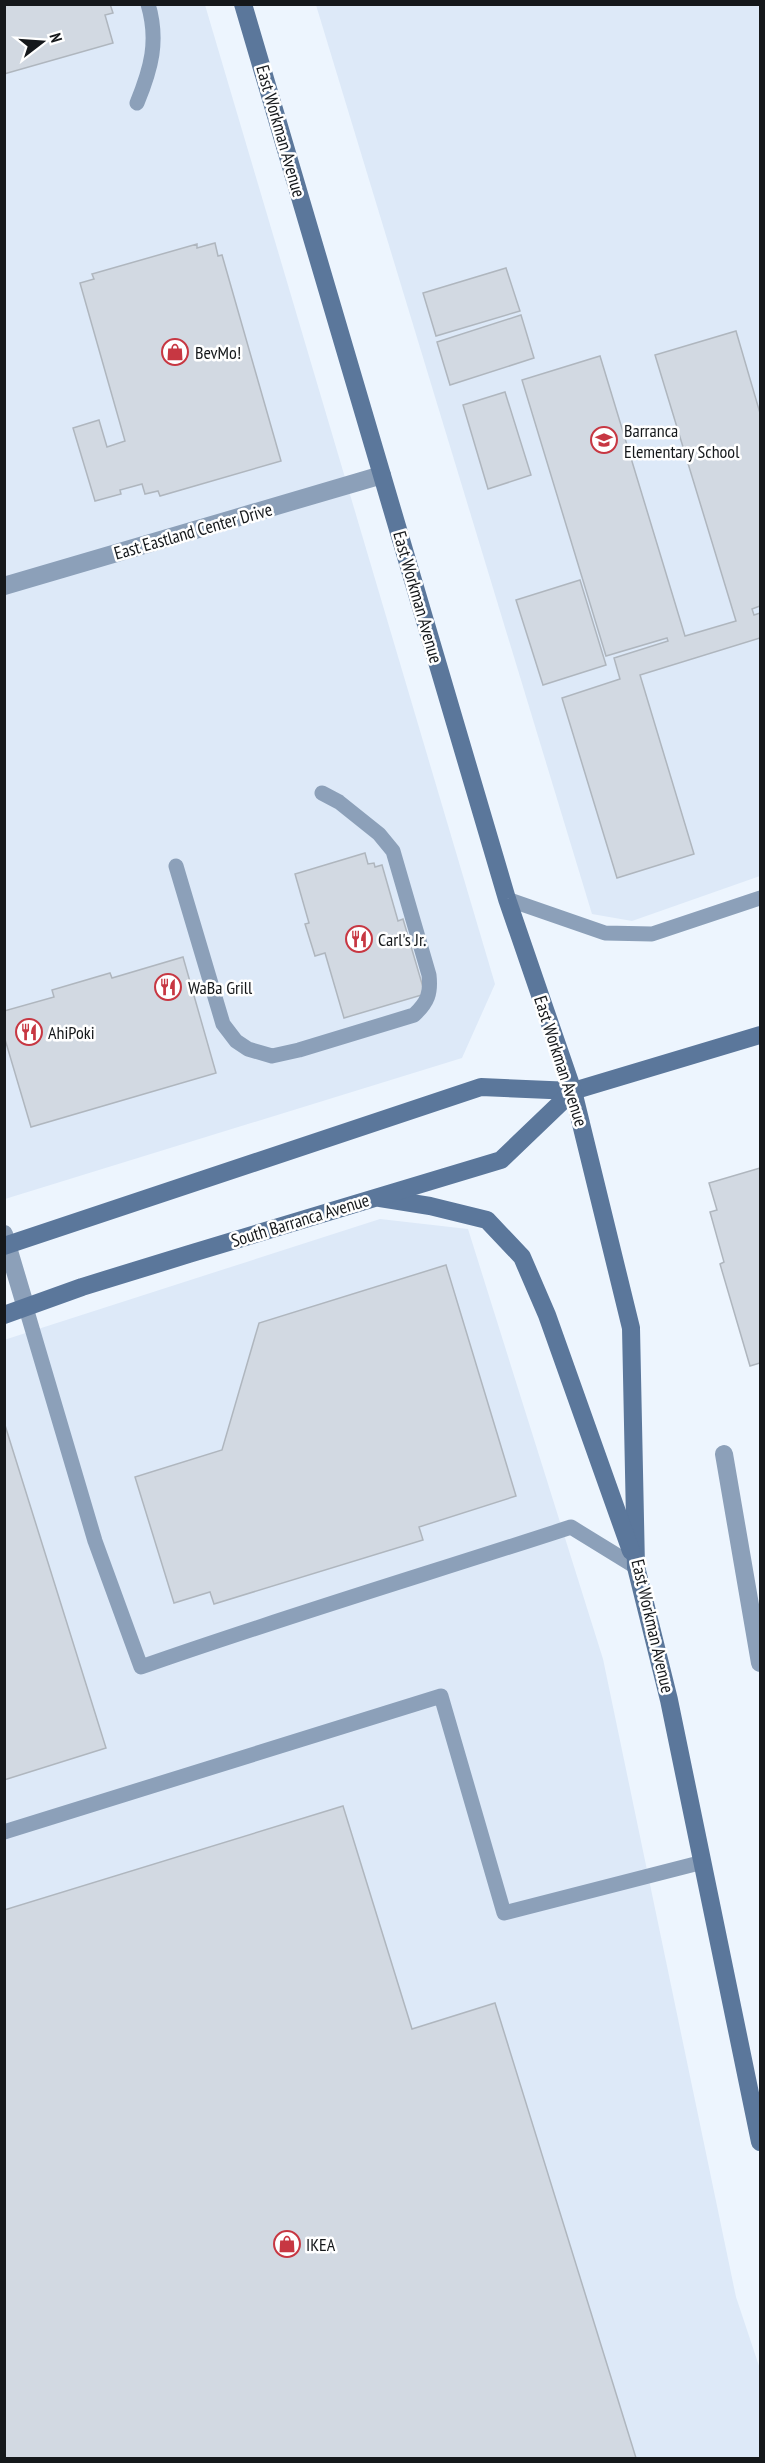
<svg xmlns="http://www.w3.org/2000/svg" width="765" height="2463" font-family="'PT Sans Narrow',sans-serif">
<rect width="100%" height="100%" fill="#edf5fe"/>
<g fill="#dde9f8">
<polygon points="5,5 205,5 495,984 462,1058 5,1199"/>
<polygon points="316,5 760,5 760,876 632,921 592,914"/>
<polygon points="380,1219 468,1229 603,1659 736,2297 760,2369 760,2458 5,2458 4,1340"/>
</g>
<g fill="#d2d9e2" stroke="#afb6be" stroke-width="1.5">
<polygon points="4,4 110,4 113,13 105,15 113,43 4,74"/>
<polygon points="215,243 218,256 222,255 281,461 160,496 158,491 145,494 142,484 120,490 121,494 95,501 73,428 99,420 107,447 125,441 80,283 94,279 92,274 197,244 197,248"/>
<polygon points="506,268 520,311 436,336 423,293"/>
<polygon points="521,315 534,358 450,385 437,342"/>
<polygon points="736,331 760,413 760,606 752,609 754,615 760,613 760,638 640,675 694,854 617,878 562,698 620,679 614,658 668,641 667,638 606,656 522,380 600,356 685,636 736,621 655,355"/>
<polygon points="505,392 531,475 488,489 463,405"/>
<polygon points="580,580 606,665 543,685 516,600"/>
<polygon points="365,853 368,864 374,863 375,867 382,865 398,921 403,919 425,994 344,1018 325,953 315,956 305,924 309,923 295,874"/>
<polygon points="183,957 216,1073 31,1127 4,1036 4,1011 54,997 52,990 110,973 112,978"/>
<polygon points="760,1168 760,1363 750,1366 720,1264 724,1262 710,1212 717,1210 709,1183"/>
<polygon points="446,1265 516,1496 419,1527 423,1540 214,1604 210,1592 174,1603 135,1477 222,1450 259,1323"/>
<polygon points="4,1422 106,1748 4,1780"/>
<polygon points="343,1806 412,2029 495,2003 636,2458 4,2458 4,1910"/>
</g>
<g fill="none" stroke-linecap="round" stroke-linejoin="round">
<g stroke="#8ca0b9" stroke-width="15">
<path d="M137,103C151,69 159,41 148,4"/>
<path d="M176,866L223,1024L236,1041L248,1049L272,1056L299,1050L414,1015C428,1002 431,993 429,975L393,851L379,834L339,802L322,793"/>
<polyline points="507,899 605,933 652,934 760,898"/>
<path d="M26,1308L95,1541L141,1667C283,1617 427,1574 571,1527L636,1567"/>
<polyline points="4,1832 441,1696 504,1913 703,1862"/>
</g>
<g stroke="#8ca0b9" stroke-width="18">
<polyline points="4,586 382,475"/>
<polyline points="4,1234 26,1308"/>
<polyline points="724,1454 760,1663"/>
</g>
<g stroke="#5b779b" stroke-width="18">
<polyline points="243,4 507,899 573,1091 631,1328 636,1567 669,1700 760,2142"/>
<polyline points="380,1198 430,1206 487,1220 522,1257 547,1315 631,1551"/>
<polyline points="4,1246 481,1087 573,1091 760,1035"/>
<polyline points="4,1315 82,1287 189,1254 501,1160 573,1091"/>
</g>
</g>
<defs>
<symbol id="shop-ring" viewBox="-11 -11 22 22"><circle r="9.5" fill="#fff" stroke="#c73742" stroke-width="1.5"/><path d="M-5-2.5h2.3a2.7 3.5 0 0 1 5.4 0H5L5.5 6h-11ZM-1.5-2.5h3a1.5 2.3 0 0 0-3 0Z" fill="#c73742"/></symbol>
<symbol id="school-ring" viewBox="-11 -11 22 22"><circle r="9.5" fill="#fff" stroke="#c73742" stroke-width="1.5"/><path d="M0-5L7-2L0 1L-7-2ZM-4 1L0 2.5L4 1V4Q0 6-4 4Z" fill="#c73742"/></symbol>
<symbol id="restaurant-ring" viewBox="-11 -11 22 22"><circle r="9.5" fill="#fff" stroke="#c73742" stroke-width="1.5"/><path d="M-5-6h1v4h1v-4h1v4h1v-4h1v5L-1.5 .5V6h-2V.5L-5-1ZM5-6V6H3V1.5H1.5Q1.5-4 5-6Z" fill="#c73742"/></symbol>
</defs>
<g fill-rule="evenodd">
<use href="#shop-ring" x="160" y="337" width="30" height="30"/>
<use href="#school-ring" x="589" y="425" width="30" height="30"/>
<use href="#restaurant-ring" x="344" y="924" width="30" height="30"/>
<use href="#restaurant-ring" x="153" y="972" width="30" height="30"/>
<use href="#restaurant-ring" x="14" y="1017" width="30" height="30"/>
<use href="#shop-ring" x="272" y="2229" width="30" height="30"/>
</g>
<g text-anchor="middle" dominant-baseline="central" stroke-width="5" stroke-linejoin="round" paint-order="stroke">
<g font-size="18" fill="#15181b" stroke="#fff">
<text transform="translate(281 131) rotate(74)">East Workman Avenue</text>
<text transform="translate(193 531) rotate(-16)">East Eastland Center Drive</text>
<text transform="translate(418 597) rotate(74)">East Workman Avenue</text>
<text transform="translate(561 1061) rotate(72)">East Workman Avenue</text>
<text transform="translate(300 1220) rotate(-17)">South Barranca Avenue</text>
<text transform="translate(653 1626) rotate(77)">East Workman Avenue</text>
</g>
<g font-size="18" fill="#15181b" stroke="#fff" text-anchor="start">
<text x="195" y="352">BevMo!</text>
<text x="624" y="430">Barranca<tspan x="624" dy="21">Elementary School</tspan></text>
<text x="378" y="939">Carl's Jr.</text>
<text x="188" y="987">WaBa Grill</text>
<text x="48" y="1032">AhiPoki</text>
<text x="306" y="2244">IKEA</text>
</g>
</g>
<rect width="765" height="2463" fill="none" stroke="#15181b" stroke-width="12"/>
<g transform="translate(42 42) rotate(73)" stroke="#ffffff" stroke-width="4.5" paint-order="stroke">
<path d="M0-4.5L10 22L0 15L-10 22Z" fill="#15181b"/>
<text y="-9" font-size="16" font-weight="bold" text-anchor="middle" fill="#15181b">N</text>
</g>
</svg>
